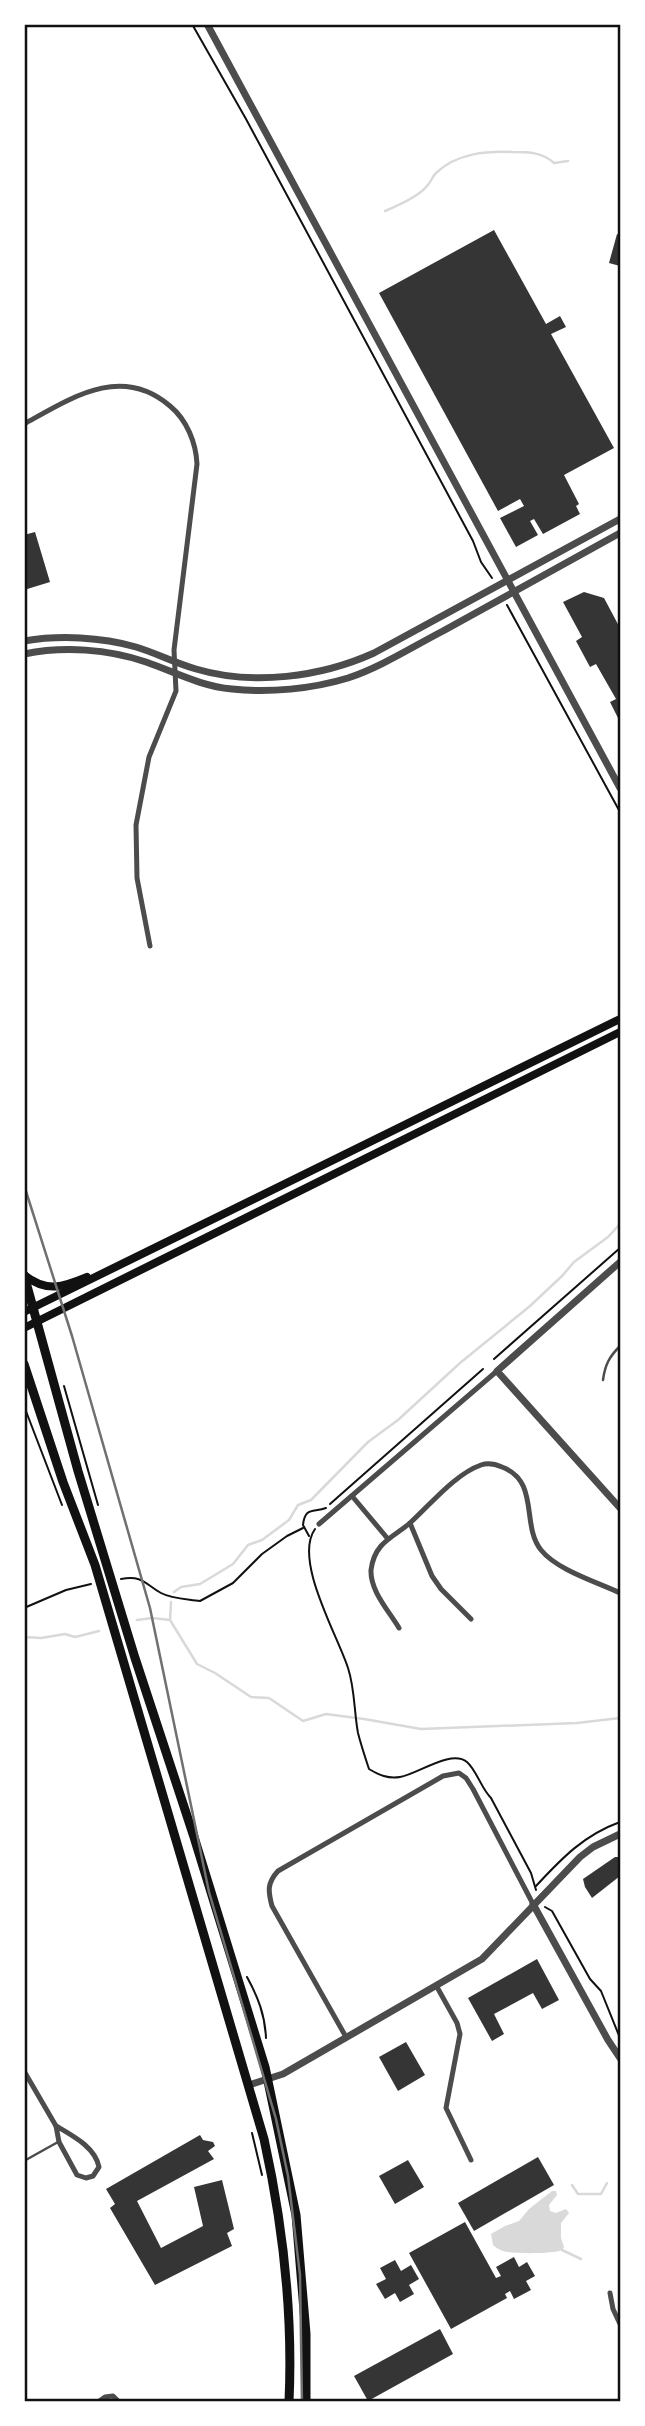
<svg xmlns="http://www.w3.org/2000/svg" width="645" height="2426" font-family="Barlow,sans-serif">
<rect width="100%" height="100%" fill="#fff"/>
<path fill="#d9d9d9" d="M552,2191H556L557,2195L549,2205L550,2211L556,2213L566,2209L569,2213L561,2223V2238L564,2247L562,2250C554,2254 512,2254 503,2251C500,2250 495,2247 493,2245L491,2234L505,2226L519,2221L529,2209Z"/>
<g fill="none" stroke-linecap="round" stroke-linejoin="round">
<g stroke="#d9d9d9" stroke-width="2.5">
<path d="M385,211C397,206 419,196 427,186C431,182 432,177 436,173C457,153 486,151 513,152C528,152 542,152 554,163L568,161"/>
<polyline points="174,1592 181,1587 200,1584 233,1564 248,1545 262,1540 289,1520 298,1505 311,1500 368,1442 398,1420 460,1363 530,1306 562,1276 574,1262 608,1237 620,1224"/>
<polyline points="137,1620 152,1618 170,1620 197,1664 215,1673 251,1697 269,1698 303,1721 326,1714 364,1719 421,1729 577,1723 620,1718"/>
<polyline points="170,1620 171,1602"/>
<polyline points="24,1637 41,1638 65,1634 75,1637 99,1631"/>
<polyline points="572,2185 578,2194 601,2194 607,2183"/>
<polyline points="562,2250 581,2259"/>
</g>
</g>
<g fill="#353535">
<polygon points="494,230 546,324 560,316 566,327 551,334 614,448 564,475 579,504 576,506 580,514 543,534 534,519 530,521 538,535 516,547 500,518 524,506 520,499 498,511 379,293"/>
<polygon points="617,234 620,235 620,266 609,263"/>
<polygon points="35,532 50,582 24,590 24,535"/>
<polygon points="584,592 604,598 620,628 620,722 610,702 616,699 596,664 590,667 576,641 582,637 563,602"/>
<polygon points="615,1857 620,1857 620,1876 592,1898 585,1887 583,1879"/>
<polygon points="537,1959 559,2000 542,2009 533,1993 494,2014 504,2034 492,2041 468,1998"/>
<polygon points="406,2042 425,2075 398,2091 379,2057"/>
<polygon points="200,2135 203,2140 213,2142 215,2146 208,2151 214,2159 137,2201 161,2248 203,2226 194,2187 222,2180 234,2229 227,2233 232,2246 155,2285 110,2208 115,2204 106,2189"/>
<polygon points="538,2157 554,2185 474,2231 458,2203"/>
<polygon points="408,2160 424,2187 395,2204 379,2176"/>
<polygon points="465,2222 496,2278 501,2276 496,2267 514,2257 519,2267 527,2262 535,2276 526,2281 531,2290 514,2299 510,2291 505,2294 507,2298 451,2329 409,2253"/>
<polygon points="395,2260 401,2271 411,2265 419,2279 409,2285 414,2294 400,2302 395,2293 385,2299 376,2284 386,2279 380,2268"/>
<polygon points="440,2329 453,2354 368,2401 354,2376"/>
</g>
<g fill="none" stroke-linecap="round" stroke-linejoin="round">
<g stroke="#111" stroke-width="2">
<polyline points="192,24 246,119 473,541 481,562 492,578"/>
<polyline points="507,605 620,812"/>
<polyline points="494,1359 620,1248"/>
<polyline points="64,1386 98,1505"/>
<polyline points="24,1406 62,1505"/>
<polyline points="330,1504 483,1369"/>
<path d="M315,1529C293,1560 338,1636 348,1668C355,1689 354,1712 358,1733C361,1745 365,1757 369,1769C379,1775 388,1779 400,1777C418,1774 451,1749 467,1762C477,1771 481,1788 491,1798L531,1873L536,1890"/>
<path d="M309,1536L303,1525C305,1506 314,1513 326,1508"/>
<path d="M121,1579C143,1575 145,1584 161,1593C172,1599 188,1599 200,1601L233,1583L262,1554L287,1536L303,1528"/>
<polyline points="24,1608 66,1590 91,1584"/>
<path d="M536,1886C562,1858 584,1835 620,1822"/>
<polyline points="545,1907 552,1911 590,1979 601,1991 620,2038"/>
<path d="M247,1977C258,1997 265,2015 266,2038"/>
<polyline points="252,2133 262,2175"/>
</g>
<g stroke="#4c4c4c" stroke-width="2.5">
<path d="M603,1380C605,1365 609,1357 620,1346"/>
<polyline points="24,2161 58,2142"/>
</g>
<g stroke="#4c4c4c" stroke-width="5">
<path d="M24,424C71,398 121,364 170,406C187,420 196,443 197,464L174,650L176,691L149,757L136,825L137,878L150,946"/>
<polyline points="352,1496 388,1539"/>
<polyline points="410,1523 432,1576 441,1589 471,1619"/>
<polyline points="319,1524 497,1371"/>
<path d="M399,1628C389,1611 370,1591 371,1570C372,1562 375,1553 381,1546C389,1537 401,1531 410,1523C430,1505 455,1474 481,1465C487,1463 495,1464 502,1467C540,1481 521,1526 541,1550C557,1570 597,1582 620,1593"/>
<polyline points="437,1987 457,2023 460,2034 446,2108 471,2160"/>
<path d="M346,2037L272,1906C268,1891 267,1883 278,1871L443,1776L459,1773L466,1778L473,1789L533,1904"/>
<polyline points="24,2071 56,2126"/>
<path d="M56,2126C73,2136 95,2147 99,2167L93,2176L86,2178L77,2175L59,2142Z"/>
<polyline points="610,2293 613,2309 620,2324"/>
<polyline points="98,2402 105,2397 113,2396 119,2402"/>
</g>
<g stroke="#4c4c4c" stroke-width="7">
<polyline points="207,24 620,788"/>
<path d="M24,641C60,635 101,637 136,647C156,653 175,663 196,669C253,686 321,677 374,653L620,519"/>
<path d="M24,654C64,646 108,649 146,662C175,672 200,686 232,689C269,693 312,689 348,678C381,667 412,647 443,631C502,598 561,566 620,533"/>
<polyline points="620,1262 497,1371 620,1508"/>
<polyline points="533,1904 608,2040 620,2058"/>
<polyline points="249,2085 283,2074 482,1959 580,1857 593,1847 620,1834"/>
</g>
<g stroke="#111" stroke-width="8">
<path d="M24,1275C47,1293 63,1287 87,1277"/>
<polyline points="24,1312 620,1019"/>
<polyline points="24,1328 620,1032"/>
</g>
<g stroke="#111" stroke-width="9">
<polyline points="24,1275 78,1471 135,1658 194,1837 265,2067 296,2215 306,2334 306,2402"/>
<path d="M24,1364L63,1482L95,1565L264,2139C283,2225 293,2314 289,2402"/>
</g>
<polyline stroke="#707070" stroke-width="2.5" points="24,1185 72,1336 150,1608 209,1892 276,2119 288,2176 300,2275 302,2402"/>
</g>
<rect width="645" height="2426" fill="none" stroke="#ffffff" stroke-width="52"/>
<rect x="26" y="26" width="593" height="2374" fill="none" stroke="#111" stroke-width="2.5"/>
</svg>
